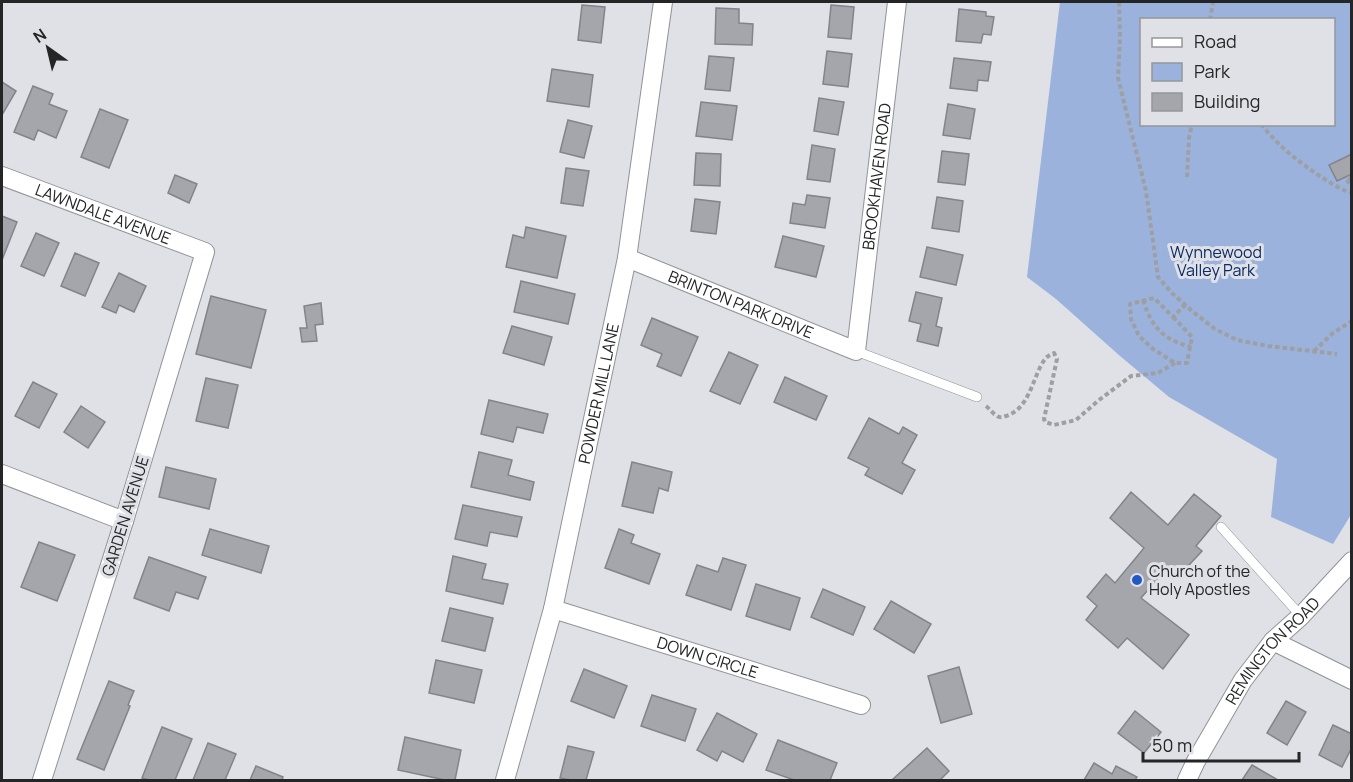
<svg xmlns="http://www.w3.org/2000/svg" width="1353" height="782" font-family="Manrope,sans-serif">
<rect width="100%" height="100%" fill="#dfe1e6"/>
<path fill="#9bb2dd" fill-rule="evenodd" d="M1060,2H1351L1352,513L1333,544L1271,517L1277,459L1169,397L1120,356L1056,299L1027,277ZM1142,20H1334V124H1142Z"/>
<g fill="#a4a6ab" stroke="#828489" stroke-width="1.5">
<polygon points="582,5 605,7 601,43 578,40"/>
<polygon points="831,5 854,7 851,39 828,37"/>
<polygon points="716,8 739,9 739,23 753,24 752,45 715,44"/>
<polygon points="959,9 986,12 986,16 994,17 991,35 983,34 981,43 956,41"/>
<polygon points="827,51 852,54 848,87 823,84"/>
<polygon points="709,56 734,58 730,91 705,89"/>
<polygon points="954,58 991,62 988,81 978,80 977,91 950,88"/>
<polygon points="552,69 593,75 589,107 547,101"/>
<polygon points="2,82 16,91 2,115"/>
<polygon points="33,86 53,94 49,104 67,111 56,138 38,130 34,140 14,132"/>
<polygon points="819,98 844,102 838,135 814,131"/>
<polygon points="701,102 737,106 732,140 696,136"/>
<polygon points="948,104 975,109 970,139 943,135"/>
<polygon points="100,109 128,120 109,168 81,157"/>
<polygon points="568,120 592,126 584,158 560,152"/>
<polygon points="812,145 835,149 830,182 807,179"/>
<polygon points="942,151 969,154 965,185 938,182"/>
<polygon points="696,153 721,154 720,186 694,185"/>
<polygon points="1352,154 1352,174 1337,181 1329,165"/>
<polygon points="566,168 589,171 583,206 561,203"/>
<polygon points="175,175 197,184 189,203 168,193"/>
<polygon points="807,195 830,198 825,228 790,223 793,203 805,205"/>
<polygon points="937,197 963,201 959,232 932,228"/>
<polygon points="695,199 720,202 716,234 691,231"/>
<polygon points="2,216 17,222 2,260"/>
<polygon points="526,227 566,236 557,278 506,267 513,235 524,238"/>
<polygon points="36,233 59,243 44,276 21,266"/>
<polygon points="783,236 824,246 816,277 775,267"/>
<polygon points="927,247 963,255 956,285 920,277"/>
<polygon points="75,253 99,263 85,296 61,286"/>
<polygon points="119,273 146,286 134,312 119,305 116,313 102,307"/>
<polygon points="521,281 575,294 568,324 514,312"/>
<polygon points="916,292 942,298 936,326 942,328 938,346 917,341 921,324 909,321"/>
<polygon points="211,296 266,310 251,368 196,354"/>
<polygon points="321,303 323,324 315,325 317,341 302,342 300,328 307,328 304,306"/>
<polygon points="652,318 698,337 681,376 657,366 662,354 641,345"/>
<polygon points="512,326 552,337 544,365 503,353"/>
<polygon points="729,352 758,365 740,404 710,391"/>
<polygon points="785,377 827,396 816,420 774,402"/>
<polygon points="206,378 238,385 228,428 196,421"/>
<polygon points="33,382 57,394 39,428 15,416"/>
<polygon points="489,400 548,414 543,433 517,427 513,442 481,434"/>
<polygon points="81,406 105,422 88,448 64,432"/>
<polygon points="869,418 899,434 903,427 917,435 902,463 915,470 902,494 865,475 869,468 848,458"/>
<polygon points="479,452 512,460 508,475 534,482 530,500 471,487"/>
<polygon points="632,462 672,472 668,491 659,488 653,513 622,506"/>
<polygon points="166,467 216,479 209,509 159,497"/>
<polygon points="1131,492 1168,525 1194,494 1221,516 1196,546 1202,551 1178,577 1167,568 1141,598 1189,635 1163,669 1127,638 1118,648 1086,620 1097,606 1087,597 1106,574 1115,583 1144,548 1110,518"/>
<polygon points="463,505 522,517 517,537 490,532 487,546 455,539"/>
<polygon points="210,529 269,546 261,573 202,555"/>
<polygon points="619,529 634,535 631,543 660,554 649,584 605,568"/>
<polygon points="39,542 75,555 57,601 21,587"/>
<polygon points="453,556 486,564 482,579 508,584 503,604 446,591"/>
<polygon points="149,557 206,577 198,599 176,592 169,611 134,598"/>
<polygon points="723,558 746,565 731,610 686,595 697,565 718,572"/>
<polygon points="756,584 800,598 790,630 746,616"/>
<polygon points="823,589 865,607 853,635 811,617"/>
<polygon points="891,601 931,624 914,653 874,629"/>
<polygon points="450,608 493,618 485,651 442,641"/>
<polygon points="436,660 482,670 474,703 429,693"/>
<polygon points="959,667 972,714 941,723 928,676"/>
<polygon points="584,669 627,686 614,718 571,701"/>
<polygon points="109,681 134,691 128,705 130,706 104,770 77,759"/>
<polygon points="652,695 696,709 685,741 641,726"/>
<polygon points="1286,701 1306,712 1287,745 1267,733"/>
<polygon points="1135,711 1161,732 1144,753 1118,733"/>
<polygon points="717,713 757,734 743,762 722,751 717,761 697,750"/>
<polygon points="1333,725 1352,734 1352,747 1342,767 1319,755"/>
<polygon points="162,727 192,739 175,780 149,780 142,778"/>
<polygon points="405,737 461,750 455,780 445,780 398,770"/>
<polygon points="778,740 837,763 830,780 794,780 766,770"/>
<polygon points="208,743 236,754 225,780 193,780"/>
<polygon points="568,746 594,752 586,780 571,780 560,778"/>
<polygon points="927,748 949,771 940,780 894,780 893,779"/>
<polygon points="1094,763 1112,774 1116,766 1137,777 1135,780 1084,780"/>
<polygon points="1252,765 1278,780 1242,780"/>
<polygon points="256,766 283,777 282,780 250,780"/>
</g>
<g fill="none" stroke-linecap="round" stroke-linejoin="round">
<defs>
<g id="lane">
<polyline points="856,351 977,397"/>
<polyline points="1221,527 1301,616"/>
</g>
<g id="street">
<path id="s1" d="M2,176L205,252L124,521L42,780"/>
<path id="s2" d="M627,258L856,351L897,2"/>
<polyline points="2,474 124,521"/>
<path id="s3" d="M553,609L861,705"/>
<polyline points="1273,641 1352,680"/>
<path id="s4" d="M505,780L553,609L627,258L663,2"/>
<path id="s5" d="M1187,780L1196,761L1243,680L1273,641L1301,616L1352,561"/>
</g>
</defs>
<use href="#lane" stroke="#919398" stroke-width="10"/>
<use href="#street" stroke="#919398" stroke-width="20"/>
<g stroke="#9d9fa3" stroke-width="4" stroke-dasharray="4.5 3" stroke-linecap="butt">
<polyline points="1119,2 1120,38 1118,78 1146,191 1158,277 1172,293 1192,311 1215,329 1237,340 1268,346 1337,354"/>
<polyline points="1210,20 1213,2"/>
<path d="M1261,124C1279,147 1301,164 1326,180C1334,185 1342,190 1352,193"/>
<polyline points="1187,177 1189,138 1192,124"/>
<polyline points="1352,177 1346,179 1352,186"/>
<path d="M1143,300C1152,328 1163,339 1191,347"/>
<polyline points="1173,317 1192,337 1187,363 1175,363 1153,349 1139,336 1131,319 1130,304 1154,298 1173,317 1185,305"/>
<polyline points="1314,351 1333,333 1352,321"/>
<path d="M986,406C990,409 993,414 997,416C1000,418 1003,417 1006,416C1029,409 1032,380 1043,362C1046,357 1049,355 1054,353L1057,359L1044,419L1045,422L1054,425L1076,420L1099,400L1131,376L1158,373L1175,363"/>
</g>
<use href="#lane" stroke="#fff" stroke-width="9"/>
<use href="#street" stroke="#fff" stroke-width="18"/>
</g>
<circle fill="#2158c5" stroke="#dfe1e6" stroke-width="2" cx="1137" cy="580" r="6"/>
<g text-anchor="middle" dominant-baseline="central" stroke-width="6" stroke-linejoin="round" paint-order="stroke">
<g font-size="16" fill="#242527" stroke="#dfe1e6">
<text stroke="none"><textPath href="#s2" startOffset="423">BROOKHAVEN ROAD</textPath></text>
<text stroke="none"><textPath href="#s1" startOffset="108">LAWNDALE AVENUE</textPath></text>
<text stroke="none"><textPath href="#s2" startOffset="123">BRINTON PARK DRIVE</textPath></text>
<text stroke="none"><textPath href="#s4" startOffset="398">POWDER MILL LANE</textPath></text>
<text transform="translate(125 516) rotate(-73)">GARDEN AVENUE</text>
<text stroke="none"><textPath href="#s5" startOffset="156">REMINGTON ROAD</textPath></text>
<text stroke="none"><textPath href="#s3" startOffset="162">DOWN CIRCLE</textPath></text>
</g>
<g font-size="16" fill="#0c2a66" stroke="#dfe1e6">
<text x="1216" y="252">Wynnewood<tspan x="1216" dy="18">Valley Park</tspan></text>
</g>
<g font-size="16" fill="#242527" stroke="#dfe1e6" text-anchor="start">
<text x="1149" y="571">Church of the<tspan x="1149" dy="18">Holy Apostles</tspan></text>
</g>
</g>
<rect width="1353" height="782" fill="none" stroke="#242527" stroke-width="6"/>
<rect x="1140" y="18" width="195" height="108" fill="#dfe1e6" stroke="#94969a" stroke-width="1.5"/>
<rect x="1152" y="38" width="30" height="9" fill="#ffffff" stroke="#94969a" stroke-width="1.5"/>
<text x="1194" y="48" font-size="18" fill="#242527">Road</text>
<rect x="1152" y="63" width="30" height="18" fill="#9bb2dd" stroke="#94969a" stroke-width="1.5"/>
<text x="1194" y="78" font-size="18" fill="#242527">Park</text>
<rect x="1152" y="93" width="30" height="18" fill="#a4a6ab" stroke="#94969a" stroke-width="1.5"/>
<text x="1194" y="108" font-size="18" fill="#242527">Building</text>
<g transform="translate(48 48) rotate(326)" stroke="#dfe1e6" stroke-width="4.5" paint-order="stroke">
<path d="M0-4.5L10 22L0 15L-10 22Z" fill="#242527"/>
<text y="-9" font-size="16" font-weight="bold" text-anchor="middle" fill="#242527">N</text>
</g>
<path d="M1143 752v9h156v-9" fill="none" stroke="#242527" stroke-width="3"/>
<text x="1152" y="752" font-size="18" fill="#242527" stroke="#dfe1e6" stroke-width="4.5" paint-order="stroke">50 m</text>
</svg>
